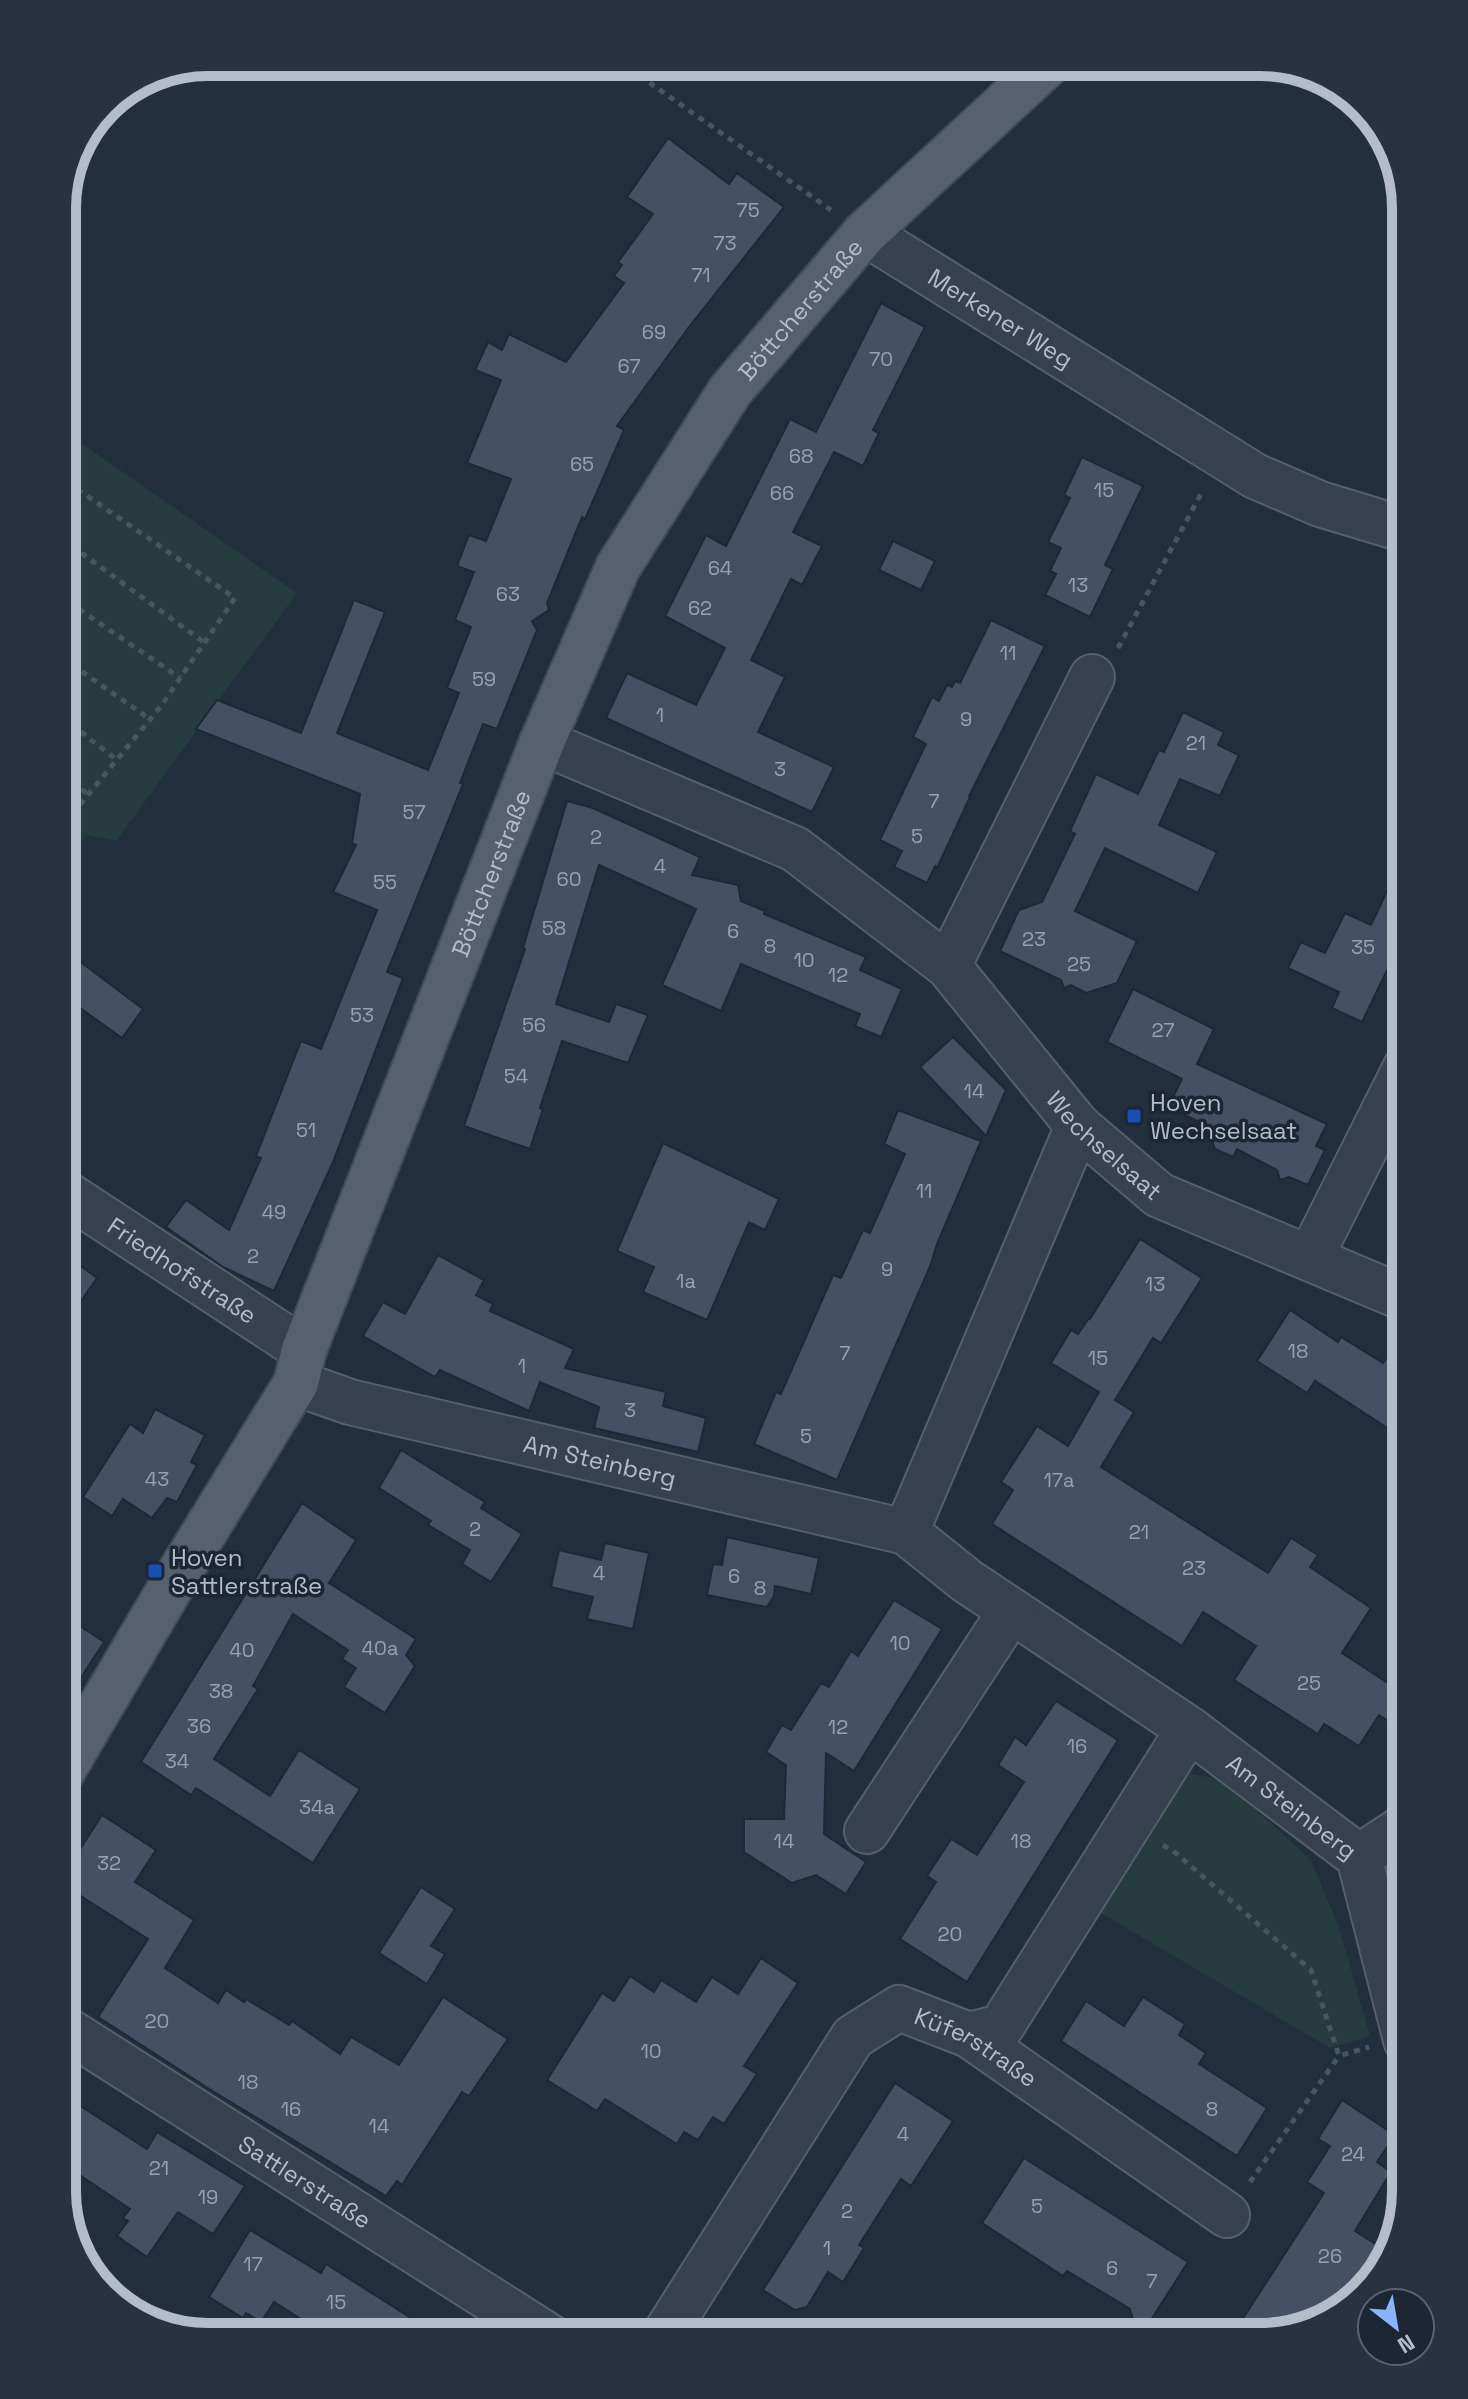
<svg xmlns="http://www.w3.org/2000/svg" width="1468" height="2399" font-family="'Space Grotesk',sans-serif">
<rect width="100%" height="100%" fill="#242f3e"/>
<g fill="#263c3f">
<polygon points="62,430 297,593 116,841 87,835 62,869"/>
<polygon points="1181,1772 1224,1780 1311,1860 1340,1930 1370,2036 1330,2048 1099,1912"/>
</g>
<g fill="#455162" stroke="#1f2835" stroke-width="2">
<polygon points="668,138 729,184 737,173 784,207 689,327 617,426 624,430 585,519 582,517 547,603 549,610 532,621 537,630 497,729 483,724 460,783 463,784 387,972 403,978 333,1162 274,1291 223,1267 166,1227 186,1200 229,1230 261,1158 256,1156 301,1041 321,1049 377,910 333,892 356,845 352,843 360,794 196,729 217,700 301,733 354,600 385,612 337,733 428,770 459,693 447,688 471,627 455,620 474,572 457,566 469,535 486,541 511,479 467,463 501,380 475,370 488,342 502,350 509,334 566,362 624,283 614,276 622,265 618,262 653,214 627,197"/>
<polygon points="881,303 925,327 873,430 879,433 863,466 834,452 793,532 822,546 802,585 791,579 751,660 785,677 758,732 834,767 812,812 606,718 627,673 696,705 725,648 665,616 706,535 726,546 790,419 816,432"/>
<polygon points="1082,457 1143,486 1105,565 1113,569 1090,617 1045,595 1056,574 1050,571 1061,548 1048,542 1070,498 1064,495"/>
<polygon points="893,541 935,561 921,590 879,570"/>
<polygon points="991,620 1045,646 969,796 970,797 937,868 935,866 927,883 894,867 902,851 880,840 926,744 913,737 932,697 939,701 947,685 952,687 955,681 960,683"/>
<polygon points="1183,712 1224,732 1218,745 1239,755 1220,796 1180,779 1159,825 1217,852 1198,893 1105,848 1075,911 1137,941 1117,983 1086,993 1071,985 1064,988 1061,980 1000,951 1019,910 1042,902 1075,834 1070,831 1096,774 1138,794 1159,750 1164,752"/>
<polygon points="567,801 593,808 700,857 692,875 738,885 741,901 765,911 764,914 866,957 860,970 902,989 881,1037 855,1026 860,1014 741,964 721,1011 662,985 696,909 599,865 556,1004 609,1022 616,1004 648,1015 628,1063 562,1041 540,1108 543,1109 530,1149 464,1126 525,949 523,948"/>
<polygon points="1406,851 1406,931 1362,1022 1332,1008 1339,992 1288,968 1301,942 1325,953 1345,913 1371,925"/>
<polygon points="62,948 143,1009 122,1038 62,995"/>
<polygon points="1133,989 1214,1029 1197,1064 1327,1124 1316,1146 1325,1150 1308,1185 1289,1177 1280,1180 1277,1170 1237,1149 1233,1157 1215,1149 1206,1125 1168,1107 1182,1079 1107,1042"/>
<polygon points="953,1037 1006,1090 986,1136 920,1067"/>
<polygon points="898,1110 981,1141 937,1244 931,1264 837,1480 754,1444 776,1392 781,1394 833,1275 841,1278 863,1230 870,1233 905,1154 884,1144"/>
<polygon points="663,1143 779,1199 765,1230 749,1222 707,1320 643,1292 654,1267 617,1251"/>
<polygon points="1140,1239 1202,1278 1161,1343 1153,1338 1115,1400 1134,1412 1101,1467 1268,1573 1291,1538 1318,1555 1310,1567 1371,1608 1342,1653 1406,1695 1406,1732 1379,1715 1359,1746 1324,1724 1318,1734 1234,1680 1256,1646 1203,1612 1182,1646 992,1524 1013,1490 1001,1482 1037,1426 1068,1446 1099,1392 1051,1363 1071,1330 1078,1334 1089,1318 1090,1319"/>
<polygon points="62,1252 97,1278 62,1328"/>
<polygon points="438,1255 484,1280 476,1295 493,1304 490,1311 574,1349 565,1368 666,1392 663,1406 706,1418 698,1452 594,1428 599,1407 540,1382 529,1411 440,1370 435,1377 363,1336 383,1302 405,1314"/>
<polygon points="1290,1310 1338,1342 1341,1337 1383,1363 1406,1328 1406,1440 1315,1381 1307,1393 1257,1361"/>
<polygon points="155,1409 205,1435 191,1462 197,1465 177,1502 167,1498 152,1518 123,1499 112,1516 83,1497 130,1424 143,1433"/>
<polygon points="401,1450 485,1502 481,1508 522,1534 491,1582 462,1564 470,1550 428,1525 431,1521 379,1488"/>
<polygon points="302,1503 356,1540 329,1583 416,1639 406,1655 415,1666 385,1713 344,1687 356,1668 342,1659 348,1650 293,1614 253,1686 258,1689 214,1759 270,1796 299,1750 360,1789 313,1863 196,1788 191,1795 141,1762"/>
<polygon points="727,1537 819,1558 811,1594 775,1586 774,1596 767,1607 707,1595 713,1564 722,1565"/>
<polygon points="605,1543 649,1553 633,1629 587,1619 593,1597 551,1587 559,1550 601,1560"/>
<polygon points="894,1600 942,1629 854,1771 826,1753 824,1834 866,1862 846,1894 816,1875 792,1883 744,1852 744,1819 784,1819 786,1765 766,1752 782,1725 791,1730 821,1683 829,1687 851,1651 858,1656"/>
<polygon points="62,1614 104,1642 62,1707"/>
<polygon points="1056,1701 1118,1740 967,1982 900,1939 936,1882 927,1876 951,1839 977,1855 1024,1782 998,1765 1015,1737 1026,1745"/>
<polygon points="102,1815 156,1850 135,1882 194,1920 165,1968 218,2003 226,1990 244,2002 246,1999 289,2025 292,2021 340,2054 351,2037 399,2065 443,1997 508,2039 469,2096 462,2092 402,2185 397,2181 386,2196 214,2092 98,2017 148,1939 62,1884 62,1877"/>
<polygon points="421,1887 455,1909 431,1946 445,1954 427,1984 379,1953"/>
<polygon points="761,1958 798,1983 744,2066 757,2074 724,2124 713,2117 698,2140 684,2132 677,2144 605,2099 597,2111 547,2080 602,1993 614,2001 630,1976 654,1992 661,1980 696,2002 712,1977 738,1994"/>
<polygon points="1143,1997 1185,2024 1179,2035 1206,2053 1199,2064 1267,2108 1237,2156 1061,2041 1086,2001 1124,2026"/>
<polygon points="895,2083 953,2121 911,2186 901,2179 859,2245 864,2248 843,2282 828,2272 807,2307 795,2310 763,2290"/>
<polygon points="62,2094 147,2149 157,2132 245,2186 213,2234 178,2212 147,2257 117,2236 128,2221 123,2218 130,2209 62,2163"/>
<polygon points="1342,2100 1395,2135 1377,2162 1391,2172 1355,2231 1382,2248 1351,2298 1325,2322 1260,2337 1231,2337 1324,2193 1307,2182 1330,2146 1318,2139"/>
<polygon points="1024,2158 1188,2262 1140,2337 1138,2337 1130,2309 1067,2271 1063,2276 982,2223"/>
<polygon points="250,2230 321,2273 326,2264 441,2337 318,2337 318,2330 274,2302 261,2322 246,2313 243,2318 209,2297"/>
</g>
<g fill="none" stroke-linecap="round" stroke-linejoin="round">
<defs>
<g id="minor">
<path id="s1" d="M865,233L1255,476L1320,504L1406,530"/>
<path id="s2" d="M542,742L795,849L948,966L1078,1126L1159,1195L1406,1299"/>
<polyline points="948,966 1092,677"/>
<path id="s3" d="M62,1191L304,1350"/>
<polyline points="1310,1258 1406,1067"/>
<path id="s4" d="M296,1383L350,1402L906,1532L967,1581L1189,1729L1359,1857L1406,2040"/>
<polyline points="906,1532 1078,1126"/>
<polyline points="867,1831 1011,1611"/>
<polyline points="1359,1857 1406,1826"/>
<path id="s5" d="M62,2027L550,2337"/>
<polyline points="969,2035 1001,2027 1189,1729"/>
<path id="s6" d="M663,2337L853,2037L899,2008L969,2035L1227,2215"/>
</g>
<g id="major">
<path id="s7" d="M62,1772L172,1585L296,1383L304,1350L542,742L618,567L730,391L865,233L1050,62"/>
</g>
</defs>
<use href="#minor" stroke="#565f6c" stroke-width="48"/>
<use href="#major" stroke="#414a57" stroke-width="48"/>
<g stroke="#44595c" stroke-width="5" stroke-dasharray="6 6" stroke-linecap="butt">
<polyline points="620,62 831,210"/>
<polyline points="62,479 77,489"/>
<polyline points="62,539 205,643"/>
<polyline points="62,613 70,603 180,678"/>
<polyline points="1118,648 1202,492"/>
<polyline points="62,658 150,719"/>
<polyline points="62,717 117,760"/>
<polyline points="62,775 89,795"/>
<polyline points="62,820 74,812 161,706 235,598 77,489 62,508"/>
<polyline points="1163,1845 1177,1854 1311,1970 1339,2056 1369,2047"/>
<polyline points="1250,2182 1339,2056"/>
</g>
<use href="#minor" stroke="#38414e" stroke-width="44"/>
<use href="#major" stroke="#56606e" stroke-width="44"/>
</g>
<g fill="#1a4fb4" stroke="#1d2633" stroke-width="3">
<rect x="1126" y="1108" width="16" height="16" rx="4"/>
<rect x="147" y="1563" width="16" height="16" rx="4"/>
</g>
<g text-anchor="middle" dominant-baseline="central" stroke-width="7" stroke-linejoin="round" paint-order="stroke">
<g font-size="20" fill="#98a1af">
<text x="748" y="210">75</text>
<text x="725" y="243">73</text>
<text x="701" y="275">71</text>
<text x="654" y="332">69</text>
<text x="881" y="359">70</text>
<text x="629" y="366">67</text>
<text x="801" y="456">68</text>
<text x="582" y="464">65</text>
<text x="1104" y="490">15</text>
<text x="782" y="493">66</text>
<text x="720" y="568">64</text>
<text x="1078" y="585">13</text>
<text x="508" y="594">63</text>
<text x="700" y="608">62</text>
<text x="1008" y="653">11</text>
<text x="484" y="679">59</text>
<text x="660" y="715">1</text>
<text x="966" y="719">9</text>
<text x="1196" y="743">21</text>
<text x="780" y="769">3</text>
<text x="934" y="801">7</text>
<text x="414" y="812">57</text>
<text x="917" y="836">5</text>
<text x="596" y="837">2</text>
<text x="660" y="866">4</text>
<text x="569" y="879">60</text>
<text x="385" y="882">55</text>
<text x="554" y="928">58</text>
<text x="733" y="931">6</text>
<text x="1034" y="939">23</text>
<text x="770" y="946">8</text>
<text x="1363" y="947">35</text>
<text x="804" y="960">10</text>
<text x="1079" y="964">25</text>
<text x="838" y="975">12</text>
<text x="362" y="1015">53</text>
<text x="534" y="1025">56</text>
<text x="1163" y="1030">27</text>
<text x="516" y="1076">54</text>
<text x="974" y="1091">14</text>
<text x="306" y="1130">51</text>
<text x="924" y="1191">11</text>
<text x="274" y="1212">49</text>
<text x="253" y="1256">2</text>
<text x="887" y="1269">9</text>
<text x="686" y="1281">1a</text>
<text x="1155" y="1284">13</text>
<text x="1298" y="1351">18</text>
<text x="845" y="1353">7</text>
<text x="1098" y="1358">15</text>
<text x="522" y="1366">1</text>
<text x="630" y="1410">3</text>
<text x="806" y="1436">5</text>
<text x="157" y="1479">43</text>
<text x="1059" y="1480">17a</text>
<text x="475" y="1529">2</text>
<text x="1139" y="1532">21</text>
<text x="1194" y="1568">23</text>
<text x="599" y="1573">4</text>
<text x="734" y="1576">6</text>
<text x="760" y="1588">8</text>
<text x="900" y="1643">10</text>
<text x="380" y="1648">40a</text>
<text x="242" y="1650">40</text>
<text x="1309" y="1683">25</text>
<text x="221" y="1691">38</text>
<text x="199" y="1726">36</text>
<text x="838" y="1727">12</text>
<text x="1077" y="1746">16</text>
<text x="177" y="1761">34</text>
<text x="317" y="1807">34a</text>
<text x="784" y="1841">14</text>
<text x="1021" y="1841">18</text>
<text x="109" y="1863">32</text>
<text x="950" y="1934">20</text>
<text x="157" y="2021">20</text>
<text x="651" y="2051">10</text>
<text x="248" y="2082">18</text>
<text x="291" y="2109">16</text>
<text x="1212" y="2109">8</text>
<text x="379" y="2126">14</text>
<text x="903" y="2134">4</text>
<text x="1353" y="2154">24</text>
<text x="159" y="2168">21</text>
<text x="208" y="2197">19</text>
<text x="1037" y="2206">5</text>
<text x="847" y="2211">2</text>
<text x="827" y="2248">1</text>
<text x="1330" y="2256">26</text>
<text x="253" y="2264">17</text>
<text x="1112" y="2268">6</text>
<text x="1152" y="2281">7</text>
<text x="336" y="2302">15</text>
</g>
<g font-size="24" fill="#b4bcc9" stroke="#1d2633">
<text stroke="none"><textPath href="#s7" startOffset="1648">Böttcherstraße</textPath></text>
<text stroke="none"><textPath href="#s1" startOffset="160">Merkener Weg</textPath></text>
<text stroke="none"><textPath href="#s7" startOffset="1000">Böttcherstraße</textPath></text>
<text stroke="none"><textPath href="#s2" startOffset="706">Wechselsaat</textPath></text>
<text stroke="none"><textPath href="#s3" startOffset="144">Friedhofstraße</textPath></text>
<text stroke="none"><textPath href="#s4" startOffset="314">Am Steinberg</textPath></text>
<text stroke="none"><textPath href="#s4" startOffset="1102">Am Steinberg</textPath></text>
<text stroke="none"><textPath href="#s6" startOffset="496">Küferstraße</textPath></text>
<text stroke="none"><textPath href="#s5" startOffset="288">Sattlerstraße</textPath></text>
</g>
<g font-size="24" fill="#b4bcc9" stroke="#1d2633" text-anchor="start">
<text x="1150" y="1102">Hoven<tspan x="1150" dy="28">Wechselsaat</tspan></text>
<text x="171" y="1557">Hoven<tspan x="171" dy="28">Sattlerstraße</tspan></text>
</g>
</g>
<path d="M0 0H1468V2399H0ZM208 76H1260A132 132 0 0 1 1392 208V2191A132 132 0 0 1 1260 2323H208A132 132 0 0 1 76 2191V208A132 132 0 0 1 208 76Z" fill="#29323f" fill-rule="evenodd"/>
<path fill="none" stroke="#b4bcc9" stroke-width="10" d="M208 76H1260A132 132 0 0 1 1392 208V2191A132 132 0 0 1 1260 2323H208A132 132 0 0 1 76 2191V208A132 132 0 0 1 208 76Z"/>
<g transform="translate(1396 2327) rotate(149)"><circle r="38" fill="#1d2633" stroke="#59626f" stroke-width="2"/>
<path d="M0-6L14 30L0 20L-14 30Z" fill="#8ab4f8"/>
<text y="-12" font-size="22" font-weight="bold" text-anchor="middle" fill="#b4bcc9">N</text>
</g>
</svg>
